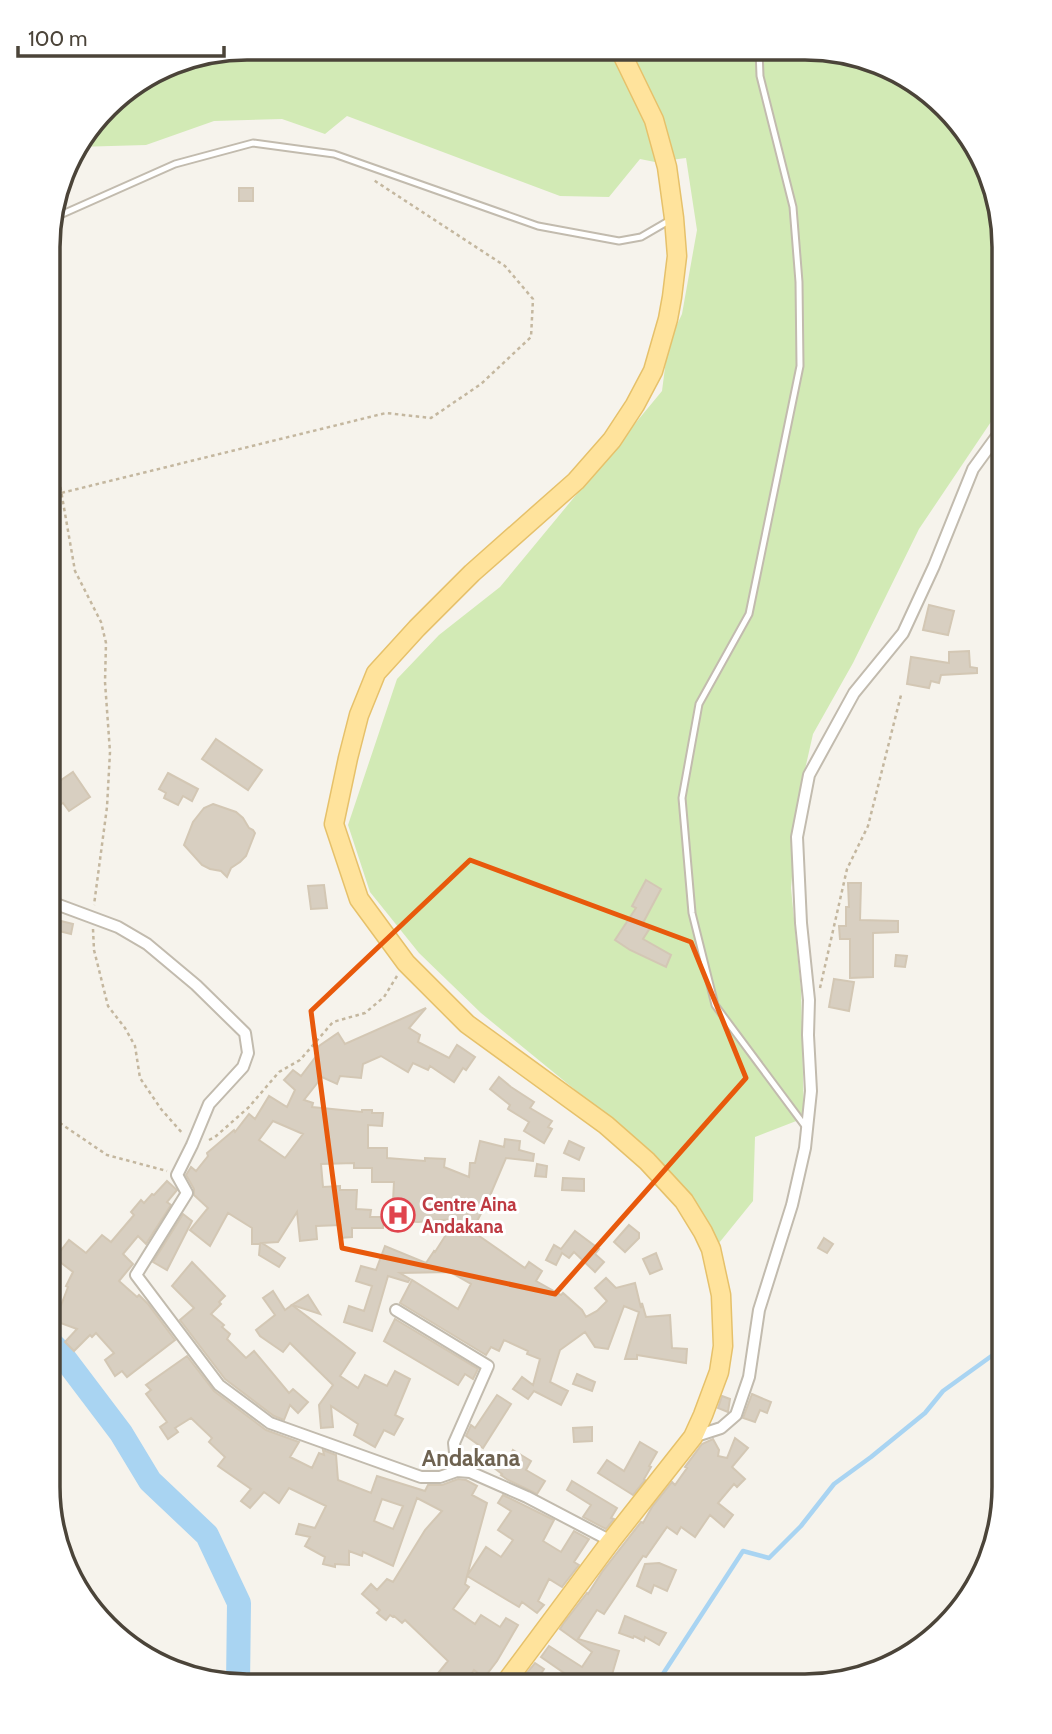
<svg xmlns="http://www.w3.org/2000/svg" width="1052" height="1734" font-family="Cabin,sans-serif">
<rect width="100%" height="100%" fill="#f6f3ec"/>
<polygon fill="#d2eab5" points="246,47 844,51 937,96 990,170 1005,246 1005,401 919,529 853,663 813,734 799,796 791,888 801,990 804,1118 755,1137 753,1201 719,1243 688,1198 612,1120 481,1013 419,953 370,892 348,825 397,679 439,635 500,587 662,391 668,344 682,314 697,230 686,158 655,162 640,159 609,197 560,196 347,116 325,134 282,119 214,121 146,145 76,147 115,97 170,62"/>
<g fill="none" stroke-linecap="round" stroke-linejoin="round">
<polyline stroke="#a9d4f2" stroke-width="4.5" points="660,1686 659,1680 743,1551 769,1558 801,1526 834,1484 871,1457 925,1413 943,1391 1004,1347"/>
<polyline stroke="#a9d4f2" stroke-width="24" points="47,1339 59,1351 121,1433 150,1481 207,1535 239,1603 238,1685"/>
</g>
<g fill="#d8cfc1" stroke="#d3c7b4" stroke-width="2" fill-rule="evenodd">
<rect x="239" y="188" width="14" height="13"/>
<polygon points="929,605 954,611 948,635 923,630"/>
<polygon points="969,651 970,667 977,668 977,673 941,675 939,683 931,681 929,688 907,684 911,657 949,663 949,652"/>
<polygon points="216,739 262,770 248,790 202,759"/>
<polygon points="73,772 90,797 69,811 63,803 55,808 48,798 48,789"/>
<polygon points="168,773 198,789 192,801 183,796 178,805 164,798 166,793 159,789"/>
<polygon points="213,804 236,812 243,818 249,828 253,830 255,833 246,856 240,862 231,868 227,877 221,871 210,869 202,865 184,845 193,822 204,808"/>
<polygon points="646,880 661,889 643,923 650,928 643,939 671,955 666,967 630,950 615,940 636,908 632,906"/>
<polygon points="848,883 861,883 860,920 898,921 898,932 873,933 873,977 850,978 850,939 840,939 839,926 846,926 846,907 849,907"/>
<polygon points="324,885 327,908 311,909 308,886"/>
<polygon points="61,921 73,924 71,934 59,931"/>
<polygon points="896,955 907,956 905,967 895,966"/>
<polygon points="834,979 854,982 849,1011 829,1007"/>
<path d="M426,1008L409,1028L420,1035L418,1042L449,1058L457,1045L475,1057L466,1070L463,1068L454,1082L430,1066L428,1070L413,1063L408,1072L381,1056L363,1064L361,1078L340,1076L337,1084L322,1077L304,1100L313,1103L312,1107L362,1112V1110H372V1113H383L382,1126L368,1125V1148H387V1158L425,1161V1158L445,1159L444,1167L469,1177L470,1163H475L480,1141L504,1147L505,1139L520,1141L519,1150L534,1154L533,1161L506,1158L489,1198L472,1231L525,1268L529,1262L542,1271L536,1281L561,1295L563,1293L582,1310L586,1317L597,1311L607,1301L595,1288L606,1278L616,1288L635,1283L641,1308L642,1303L646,1317L670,1315L672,1348L687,1349L686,1363L637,1355V1359H625L639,1312L624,1306L608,1349L595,1347L585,1332L560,1350L550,1382L568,1391L561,1405L534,1391L528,1399L513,1389L522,1377L533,1385L540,1359L527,1354L528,1351L504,1340L499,1351L491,1347L486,1355L400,1303L412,1280L458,1309L471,1284L450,1272L400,1273L410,1279L408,1282L388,1276L372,1331L344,1322L349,1306L364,1311L372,1286L356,1281L361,1266L376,1270L385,1246L426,1263L434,1251L435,1252L456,1219L418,1222L392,1220L394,1182H372V1168H354V1163L321,1164L323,1187L340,1186V1190H357L356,1209L371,1210L370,1217H383V1228H352V1237L340,1238L341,1225L316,1226L317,1239L300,1241L297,1212L278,1242L262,1243L285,1258L279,1267L259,1255L260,1244H252V1228L228,1213L210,1246L190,1230L208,1208L194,1195V1189L186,1175L191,1167L196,1171L208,1156L207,1153L234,1130L235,1132L249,1114L255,1119L269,1096L287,1107L295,1090L284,1080L293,1070L301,1076L317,1055L315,1053L319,1046L338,1033L345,1044ZM273,1121L303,1134L285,1158L259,1140Z"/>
<polygon points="499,1077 511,1087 534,1102 530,1108 552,1121 548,1127 552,1129 544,1143 524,1131 529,1122 508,1109 510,1105 490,1089"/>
<polygon points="569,1141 584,1148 579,1160 564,1153"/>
<polygon points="537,1164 547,1166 546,1177 535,1176"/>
<polygon points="563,1178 584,1179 584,1191 562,1190"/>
<polygon points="167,1181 177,1190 167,1202 171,1205 146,1244 138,1236 123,1254 133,1264 119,1281 137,1297 139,1295 148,1304 175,1340 127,1377 122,1371 115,1376 105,1360 114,1353 96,1333 92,1337 90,1335 74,1351 65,1342 77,1329 55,1321 68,1287 66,1286 73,1272 55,1258 69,1240 86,1253 102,1235 111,1242 134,1215 131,1212 141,1200 144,1203 152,1194 154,1195"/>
<polygon points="183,1214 192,1221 167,1270 153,1262"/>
<polygon points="629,1225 639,1233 639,1238 625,1252 614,1242"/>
<polygon points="575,1231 599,1249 595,1254 604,1262 595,1272 574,1252 569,1258 562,1253 556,1265 546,1260 554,1245 561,1249"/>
<polygon points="824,1238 833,1244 827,1253 818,1248"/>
<polygon points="656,1253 662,1269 650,1274 643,1259"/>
<polygon points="192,1262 225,1296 219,1302 221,1304 211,1314 224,1325 222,1327 230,1334 227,1339 246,1358 254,1351 289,1393 293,1389 308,1402 298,1413 290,1405 284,1420 274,1416 225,1379 180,1320 194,1308 172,1286"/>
<polygon points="273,1291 285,1310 292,1305 355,1353 340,1376 358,1388 365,1375 387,1386 395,1371 410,1379 395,1415 403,1419 394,1435 384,1430 375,1447 354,1435 358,1424 331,1406 333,1427 321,1428 319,1405 333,1385 290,1343 283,1352 260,1336 256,1330 275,1315 263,1298"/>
<polygon points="308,1295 320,1314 292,1305"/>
<polygon points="395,1319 478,1369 473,1379 465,1374 458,1385 384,1341"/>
<path d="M187,1356L214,1391L266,1430L299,1442L290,1457L312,1468L319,1453L324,1455L323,1450L336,1455L338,1480L371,1493L377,1476L425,1491L428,1485H442L458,1479L466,1480L477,1486L472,1495L487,1503L467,1576L486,1547L501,1557L513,1540L498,1530L511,1511L498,1503L503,1495L554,1520L543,1541L561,1552L574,1531L589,1539L574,1562L579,1565L562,1587L549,1579L538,1601L544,1605L537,1613L522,1602L519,1607L467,1576L465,1584L469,1587L453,1609L475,1624L481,1615L500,1627L506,1618L518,1625L497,1661L484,1678L474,1670L463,1686H444L434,1678L448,1661L405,1620L402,1623L394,1616L393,1617L390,1615L386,1620L377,1613L380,1610L362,1594L371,1584L377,1590L387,1579L393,1582L425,1530L442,1511L417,1498L393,1566L363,1552L362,1556L349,1551V1565L335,1564V1567L323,1564L325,1557L305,1546L310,1537L296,1534L299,1524L315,1528L326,1506L289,1488L279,1503L264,1492L250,1508L241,1501L251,1489L218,1466L225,1457L209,1442L212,1438L191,1418L175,1428L178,1432L168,1439L160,1427L167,1422L146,1394L151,1390L146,1385ZM382,1499L403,1506L393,1529L374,1521Z"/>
<polygon points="577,1374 595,1382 592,1391 573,1384"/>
<polygon points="752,1394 771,1402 767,1413 760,1410 755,1422 743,1418"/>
<polygon points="497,1395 511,1404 483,1448 466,1436 471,1425 475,1428"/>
<polygon points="722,1396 730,1399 728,1412 718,1408"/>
<polygon points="592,1427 592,1441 574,1442 573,1428"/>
<polygon points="735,1438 748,1448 732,1467 745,1479 737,1487 734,1484 718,1503 733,1515 724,1527 710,1515 695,1537 681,1527 677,1534 667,1527 646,1557 643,1556 604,1614 597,1610 578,1639 619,1651 611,1678 584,1674 581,1681 570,1677 541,1657 549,1646 582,1667 592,1652 560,1629 563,1624 587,1593 588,1594 602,1572 641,1522 643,1523 652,1507 672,1482 675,1485 687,1468 685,1467 702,1444 713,1439 719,1450 718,1456 727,1458"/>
<polygon points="640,1442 657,1452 649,1466 651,1467 644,1479 645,1480 633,1495 598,1473 607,1460 624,1471"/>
<polygon points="513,1450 531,1461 526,1470 545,1481 537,1494 508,1480 501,1475 502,1474 489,1464 496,1453 507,1460"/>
<polygon points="572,1481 617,1508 611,1518 614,1519 606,1529 583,1517 591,1505 567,1490"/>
<polygon points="659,1563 676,1570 667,1591 654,1585 651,1593 637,1586 645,1564"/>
<polygon points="625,1616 666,1633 659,1645 645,1637 644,1641 634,1636 633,1638 619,1633"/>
<polygon points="535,1663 544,1669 533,1686 531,1686 521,1680"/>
</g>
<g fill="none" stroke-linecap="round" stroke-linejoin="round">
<defs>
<g id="service">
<polyline points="759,50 760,76 793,207 799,282 800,366 749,614 699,704 682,798 692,913 715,1005 805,1126"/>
<polyline points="51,213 58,216 175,164 253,143 334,154 538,226 619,241 641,237 672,219"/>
</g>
<g id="minor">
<polyline points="48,901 118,927 147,944 196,985 245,1033 248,1053 243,1067 209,1104 192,1145 177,1175 187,1193 136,1275 219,1385 270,1423 421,1477 440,1477 457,1471 470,1472 527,1497 611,1541"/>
<polyline points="396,1310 488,1366 454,1443 457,1471"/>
<polyline points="693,1437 721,1428 736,1415 749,1377 759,1310 792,1205 805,1148 811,1091 808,1035 809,1000 801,923 797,837 809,775 854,693 903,633 934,566 973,469 1005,425"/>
</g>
<polyline id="primary" points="503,1686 611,1541 693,1437 703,1415 719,1372 723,1346 721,1295 711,1249 703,1232 684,1201 647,1161 606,1125 467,1024 406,963 359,899 334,824 348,758 359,715 376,673 417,628 472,573 576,481 612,440 635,405 653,371 668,319 672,297 677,256 674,218 667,167 654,120 620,50"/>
</defs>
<use href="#service" stroke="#c2bbae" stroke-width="9"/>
<use href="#minor" stroke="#c2bbae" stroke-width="14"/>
<use href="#primary" stroke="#e6c16a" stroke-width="21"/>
<g stroke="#c4b79f" stroke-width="2.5" stroke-dasharray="3.5 3.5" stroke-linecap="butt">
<polyline points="49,264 50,262 49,260"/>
<polyline points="49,471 59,479 75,571 101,622 106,643 105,682 110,752 107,807 94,905"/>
<polyline points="49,499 61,493 386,413 431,418 481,384 531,337 533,299 505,266 372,179"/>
<polyline points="93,929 94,950 108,1006 125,1028 135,1046 140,1078 161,1109 183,1134"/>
<polyline points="820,988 847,869 868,826 901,695"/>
<polyline points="48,1115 107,1155 167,1171"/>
<polyline points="209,1140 215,1137 249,1107 279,1072 300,1060 333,1022 365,1013 384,997 397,976"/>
</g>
<use href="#service" stroke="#fff" stroke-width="5"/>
<use href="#minor" stroke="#fff" stroke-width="10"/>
<use href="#primary" stroke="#ffe39c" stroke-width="18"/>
</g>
<path fill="none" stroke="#e8590c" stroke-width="5" stroke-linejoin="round" d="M470,860L691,942L746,1078L555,1294L342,1248L311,1011Z"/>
<defs>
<symbol id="hospital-ring" viewBox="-11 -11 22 22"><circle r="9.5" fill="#fff" stroke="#e0444e" stroke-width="1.5"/><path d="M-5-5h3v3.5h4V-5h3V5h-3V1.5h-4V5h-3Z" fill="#e0444e"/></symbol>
</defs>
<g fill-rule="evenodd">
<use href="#hospital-ring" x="379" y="1196" width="38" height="38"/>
</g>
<g text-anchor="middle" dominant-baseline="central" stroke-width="6" stroke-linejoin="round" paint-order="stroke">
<g font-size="19" font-weight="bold" fill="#be3a42" stroke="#fff" text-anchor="start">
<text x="422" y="1204">Centre Aina<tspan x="422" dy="22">Andakana</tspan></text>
</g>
<g font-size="23" font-weight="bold" fill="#6e6250" stroke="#fff">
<text x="471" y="1458">Andakana</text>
</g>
</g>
<path d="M0 0H1052V1734H0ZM247 60H805A187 187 0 0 1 992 247V1487A187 187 0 0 1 805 1674H247A187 187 0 0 1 60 1487V247A187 187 0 0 1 247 60Z" fill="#fff" fill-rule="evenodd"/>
<path fill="none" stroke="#4b4439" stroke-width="3.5" d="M247 60H805A187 187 0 0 1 992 247V1487A187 187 0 0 1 805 1674H247A187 187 0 0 1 60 1487V247A187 187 0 0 1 247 60Z"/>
<path d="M18 46v10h206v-10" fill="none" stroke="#4b4439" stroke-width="3.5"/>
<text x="28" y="46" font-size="21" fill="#4b4439" stroke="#ffffff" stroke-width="5" paint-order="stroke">100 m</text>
</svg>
